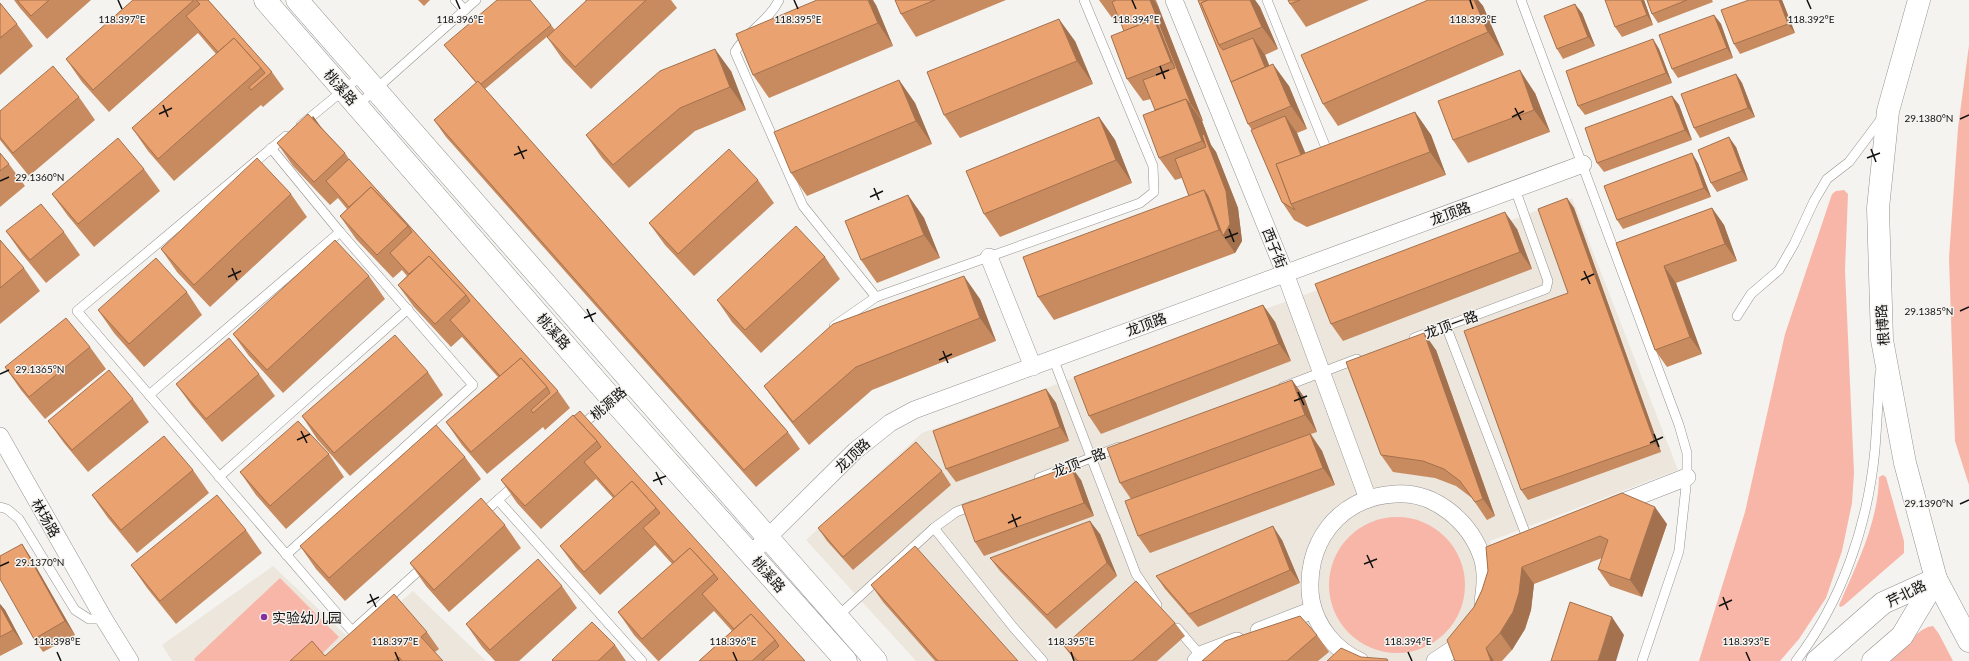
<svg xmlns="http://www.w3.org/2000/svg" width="1969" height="661" font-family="Lato,'Noto Sans SC',sans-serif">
<rect width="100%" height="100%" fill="#f5f3f0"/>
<g fill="#ece6dc">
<polygon points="1572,198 1678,470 1490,541 1494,572 1468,644 1451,661 916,661 806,540 922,433"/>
<polygon points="273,566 353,642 413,591 486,661 172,661 162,645"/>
</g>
<g fill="#f8b6a9">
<polygon points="1969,45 1969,485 1955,441 1949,258 1958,128"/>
<polygon points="1844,190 1848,194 1845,270 1854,473 1852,503 1842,551 1826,598 1799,639 1780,661 1699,661 1745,512 1785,334 1832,194 1836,191"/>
<path d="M1883,475L1886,477L1904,541V553L1843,606L1840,607L1839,605C1857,564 1878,523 1879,477Z"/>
<circle cx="1397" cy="585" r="68"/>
<polygon points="280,578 339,637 315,661 195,661 194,659"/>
<polygon points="1933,626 1939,634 1953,661 1883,661 1922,630 1928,627"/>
</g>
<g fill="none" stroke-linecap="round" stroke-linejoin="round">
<defs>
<g id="lane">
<polyline points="455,0 465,10"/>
<path d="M779,0C769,21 746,32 735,52L803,206L876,297"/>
<polyline points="1267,0 1326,148"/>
<polyline points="1521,0 1679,425 1687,453 1687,477 1679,551 1642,661"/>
<polyline points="358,105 476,0"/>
<polyline points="301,125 362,75"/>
<polyline points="286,136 77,311 352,631 425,565"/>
<polyline points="271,148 340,232 473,385 286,555"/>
<polyline points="1737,316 1751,294 1779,270 1794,244 1814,201 1827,179 1849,162 1882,118"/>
<polyline points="834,326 876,297 1140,203 1154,192 1153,166 1084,0"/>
<polyline points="1446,326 1528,540"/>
<polyline points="1414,338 1546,289 1548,281 1515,189"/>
<polyline points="1053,358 1136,574 1157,605"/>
<polyline points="1283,387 1357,359"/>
<polyline points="149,395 340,232"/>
<polyline points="580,427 631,382"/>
<polyline points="219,477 408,309"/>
<polyline points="1039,478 1119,447"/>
<polyline points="498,500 642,661"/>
<polyline points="0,507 7,509 19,519 75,610 89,619 104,619"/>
<polyline points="481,515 518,482"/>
<polyline points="934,528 1013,627 1043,661"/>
<polyline points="837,617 934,528 956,512 974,505"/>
<polyline points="1177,628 1201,656"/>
<path d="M1796,661C1842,601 1868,525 1875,449C1877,424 1878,399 1880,373"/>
</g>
<g id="street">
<polyline points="1174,0 1285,273 1368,499"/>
<polyline points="989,257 1033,367"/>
<polyline points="0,436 104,619 130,661"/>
<polyline points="1613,506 1687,477"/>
<polyline points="751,554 855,451 890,423 914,410 1583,164"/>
<polyline points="1259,631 1313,610"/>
<polyline points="1196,661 1203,654 1237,641"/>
<path d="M1360,661C1336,651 1316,627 1311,600C1303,545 1338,497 1395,494C1435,491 1470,522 1482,557C1487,572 1485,588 1483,602"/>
<polyline points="1435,661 1455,648 1467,635"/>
</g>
<g id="secondary">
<polyline points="265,0 612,399 846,661"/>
<polyline points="297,0 876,661"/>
<polyline points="1817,661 1883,603 1936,579"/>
<polyline points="1873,661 1902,636 1936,579"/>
</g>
<polyline id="highway" points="1919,0 1888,111 1878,208 1882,340 1905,463 1936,579 1969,641"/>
</defs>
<use href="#lane" stroke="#949290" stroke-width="10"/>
<use href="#street" stroke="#949290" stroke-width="18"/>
<use href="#secondary" stroke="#949290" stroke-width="23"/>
<use href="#highway" stroke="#949290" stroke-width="23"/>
<use href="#lane" stroke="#fff" stroke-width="9"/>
<use href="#street" stroke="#fff" stroke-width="17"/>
<use href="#secondary" stroke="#fff" stroke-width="22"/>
<use href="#highway" stroke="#fff" stroke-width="22"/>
</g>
<g fill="#c88b60">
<polygon points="14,0 91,0 47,39 20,8"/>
<polygon points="133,0 208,0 272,72 284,89 263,107 261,105 174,181 148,151 132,128 216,54 198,33 109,112 82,82 66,59"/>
<polygon points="418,0 430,0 424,6"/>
<polygon points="585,0 671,0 677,8 591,89 563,60 547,37 586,1"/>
<polygon points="895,0 1006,0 916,37 901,14"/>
<polygon points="1099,0 1156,0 1203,121 1202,121 1211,145 1216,152 1238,208 1242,241 1235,253 1054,320 1038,297 1189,196 1182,178 1175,180 1159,158 1155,110 1151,99 1143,101 1127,79 1124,31 1120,20 1115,22"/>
<polygon points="1198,0 1255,0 1260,7 1278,49 1265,55 1269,66 1289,86 1307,129 1297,133 1305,154 1415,112 1431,135 1446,175 1307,227 1294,220 1282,202 1252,130 1248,124"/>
<polygon points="1288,0 1369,0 1306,27 1290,4"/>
<polygon points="1428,0 1478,0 1483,6 1504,55 1338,126 1323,104"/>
<polygon points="1644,0 1653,25 1622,37 1615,27"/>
<polygon points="1647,0 1712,0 1713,2 1658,23 1652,14"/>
<polygon points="1749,0 1782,0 1795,33 1740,54 1734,44"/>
<polygon points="0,3 17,24 33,46 0,75"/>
<polygon points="876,5 893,46 769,98 753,75"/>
<polygon points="1582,13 1595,46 1563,59 1557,49"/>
<polygon points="1714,15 1721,24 1733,58 1678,78 1672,69"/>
<polygon points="551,25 555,30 485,89 788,432 800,449 756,487 446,137 434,120 476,83 444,45"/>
<polygon points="1653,39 1659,49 1672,83 1585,115 1578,106"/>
<polygon points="1075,41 1093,84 960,138 944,115"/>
<polygon points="731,71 746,110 695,131 629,188 602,158 586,135"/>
<polygon points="1736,74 1742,83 1755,117 1700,138 1694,128"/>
<polygon points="899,80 915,103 932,144 807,196 791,173"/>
<polygon points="1535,93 1550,132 1468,163 1453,140"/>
<polygon points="1672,96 1679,105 1692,140 1604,172 1597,163"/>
<polygon points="79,97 95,120 29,176 0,140 0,111"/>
<polygon points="313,116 321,127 345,153 349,159 558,391 570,408 545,430 543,427 487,474 462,445 446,422 498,377 462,337 451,347 414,307 398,285 407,276 402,270 393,278 356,239 340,216 347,209 338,198 330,205 293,166 277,143"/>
<polygon points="1099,117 1115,140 1132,183 1000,237 984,214"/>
<polygon points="1736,147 1748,180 1717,192 1711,183"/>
<polygon points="0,153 9,164 25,186 0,207"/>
<polygon points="1698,163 1711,197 1623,229 1617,220"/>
<polygon points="144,169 160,191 94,247 68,216 52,194"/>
<polygon points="758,180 774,203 694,276 665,245 649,223"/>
<polygon points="291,194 307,217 210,307 177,272 161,249"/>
<polygon points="908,195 924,218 940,258 877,283 861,260"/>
<polygon points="1567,198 1574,208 1661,452 1528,500 1521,490 1568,293"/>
<polygon points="1712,208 1724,225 1737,261 1676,283 1702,354 1667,367 1655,350 1616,243"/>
<polygon points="1517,229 1532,269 1343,341 1331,324"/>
<polygon points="6,231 64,232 80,255 46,283 22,254"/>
<polygon points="0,240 24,268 40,291 0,324"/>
<polygon points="825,257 840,279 761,353 732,322 717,300"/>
<polygon points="369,276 385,299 283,393 249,356 233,334"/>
<polygon points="187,292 202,315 144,367 114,333 98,310"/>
<polygon points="980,299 996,341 872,390 809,445 780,408 764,386"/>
<polygon points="1263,305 1275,322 1291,361 1101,434 1089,416"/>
<polygon points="90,347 106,369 45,419 21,390 5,367"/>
<polygon points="1436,350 1495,516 1487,520 1472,498 1456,486 1435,478 1393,472 1381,455"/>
<polygon points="428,372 443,395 350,476 317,439 302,416"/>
<polygon points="259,374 275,396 222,442 192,406 176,384"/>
<polygon points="1292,380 1304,397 1317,432 1311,434 1322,451 1335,485 1150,553 1138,536 1131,499 1120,483"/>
<polygon points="1046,389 1056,403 1069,441 956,482 946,469"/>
<polygon points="133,399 149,422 88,472 64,443 48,421"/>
<polygon points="573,415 805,661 699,661 732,631 714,611 659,661 658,661 634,635 618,612 672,564 655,545 600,595 576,568 560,546 613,498 596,479 541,529 517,503 501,480"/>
<polygon points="329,454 344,477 286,529 256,495 240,472"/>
<polygon points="465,457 481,479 345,601 316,569 300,546"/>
<polygon points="193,470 209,493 137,553 108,518 92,495"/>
<polygon points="942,471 951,485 853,570 827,541 818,528"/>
<polygon points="1081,480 1094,516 984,556 975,542"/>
<polygon points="1667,524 1642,597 1610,586 1598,569 1602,558 1534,584 1531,610 1525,629 1512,650 1502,661 1455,661 1474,607 1482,590 1488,571 1486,547"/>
<polygon points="505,525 521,548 449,612 426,586 410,563"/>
<polygon points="246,530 262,553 176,624 147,588 131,565"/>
<polygon points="1100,534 1117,576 1056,629 1000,571 990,558"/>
<polygon points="1282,540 1300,583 1198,627 1165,589 1156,576"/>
<polygon points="22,544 31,558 75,635 43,652 34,639"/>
<polygon points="871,585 1018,661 935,661 883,602"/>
<polygon points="562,586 577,608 519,661 495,661 482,647 466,624"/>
<polygon points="0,604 5,610 23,644 0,656"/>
<polygon points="1175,623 1185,636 1157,661 1075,661 1064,646"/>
<polygon points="427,632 439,649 435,652 443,661 290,661 325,656"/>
<polygon points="1317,635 1329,652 1318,661 1202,661"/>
<polygon points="615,645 626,661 553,661"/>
</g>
<g fill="#a3714e">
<polygon points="868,0 873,0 876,5 893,46 878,23"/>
<polygon points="1150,0 1154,0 1158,6 1203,121 1191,104 1180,75 1171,62 1154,19"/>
<polygon points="1250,0 1255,0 1260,7 1278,49 1262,27"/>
<polygon points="1474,0 1478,0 1483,6 1504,55 1488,32"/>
<polygon points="1641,0 1644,0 1653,25 1647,15"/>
<polygon points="1779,0 1782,0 1795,33 1788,24"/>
<polygon points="1575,4 1582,13 1595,46 1588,37"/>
<polygon points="1714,15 1721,24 1733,58 1727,48"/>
<polygon points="1059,19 1075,41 1093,84 1077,61"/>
<polygon points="1253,38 1265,55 1280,91 1268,73"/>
<polygon points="1653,39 1659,49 1672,83 1666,73"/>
<polygon points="715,49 731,71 746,110 730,87"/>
<polygon points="1273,64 1289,86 1307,129 1291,106"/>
<polygon points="1520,70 1535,93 1550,132 1534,110"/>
<polygon points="1736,74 1742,83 1755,117 1748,108"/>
<polygon points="899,80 915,103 932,144 916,121"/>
<polygon points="1672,96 1679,105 1692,140 1685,130"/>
<polygon points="1186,99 1202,121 1211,145 1216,152 1238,208 1242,241 1235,253 1219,230 1204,190 1211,154 1202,141"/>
<polygon points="1415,112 1431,135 1446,175 1430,152"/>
<polygon points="313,116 325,133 313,119"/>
<polygon points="1285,116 1297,133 1316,178 1304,161"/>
<polygon points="1099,117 1115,140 1132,183 1116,160"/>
<polygon points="1729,137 1736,147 1748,180 1742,171"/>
<polygon points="1692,153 1698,163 1711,197 1704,188"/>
<polygon points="908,195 924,218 940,258 924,235"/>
<polygon points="1567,198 1574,208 1661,452 1655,443"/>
<polygon points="1712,208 1724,225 1737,261 1725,244"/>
<polygon points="1505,212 1517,229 1532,269 1520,252"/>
<polygon points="1664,266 1676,283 1702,354 1690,337"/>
<polygon points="964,276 980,299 996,341 980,318"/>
<polygon points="1263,305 1275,322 1291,361 1279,344"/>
<polygon points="1424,333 1436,350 1495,516 1483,499"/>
<polygon points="1292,380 1304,397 1317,432 1305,415"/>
<polygon points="1046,389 1056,403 1069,441 1060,427"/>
<polygon points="1310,434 1322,451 1335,485 1323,468"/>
<polygon points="1071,466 1081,480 1094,516 1084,503"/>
<polygon points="1655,507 1667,524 1642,597 1630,580"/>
<polygon points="1090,521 1100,534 1117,576 1107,563"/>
<polygon points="1273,526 1282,540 1300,583 1290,570"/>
<polygon points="22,544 31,558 75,635 65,621"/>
<polygon points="1522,567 1534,584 1531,610 1525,629 1512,650 1500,633"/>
<polygon points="0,604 5,610 23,644 13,630 0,606"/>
<polygon points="1612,617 1624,635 1616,661 1598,661"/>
<polygon points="1486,648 1494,661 1491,661"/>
</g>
<g fill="#e9a270" stroke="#a3714e">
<polygon points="17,0 49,0 31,16"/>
<polygon points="133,0 194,0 93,90 66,59"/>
<polygon points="196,0 208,0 272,72 251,90 249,87 265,73 261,68 234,38 218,52 186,16 200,4"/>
<polygon points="497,0 530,0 551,25 481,84 478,81 477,83 444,45"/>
<polygon points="587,0 646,0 575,67 547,37"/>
<polygon points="817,0 868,0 878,23 753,75 736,34"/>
<polygon points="895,0 935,0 901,14"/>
<polygon points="1116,0 1150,0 1191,104 1190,104 1186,99 1155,110 1143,80 1175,68 1158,25 1154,19 1124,31 1112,2"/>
<polygon points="1198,0 1208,0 1201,3 1219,45 1223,50 1253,38 1265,67 1231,82"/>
<polygon points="1208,0 1250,0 1262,27 1219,45 1201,3"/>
<polygon points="1288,0 1300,0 1290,4"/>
<polygon points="1428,0 1474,0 1488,32 1323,104 1301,55"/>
<polygon points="1605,0 1641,0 1647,15 1615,27"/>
<polygon points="1647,0 1687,0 1652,14"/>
<polygon points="1749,0 1779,0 1788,24 1734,44 1721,10"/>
<polygon points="0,3 17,24 0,38"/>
<polygon points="1575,4 1588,37 1557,49 1544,16"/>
<polygon points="1714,15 1727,48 1672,69 1659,35"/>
<polygon points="1059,19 1077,61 944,115 927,72"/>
<polygon points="1154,19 1171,62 1127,79 1111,36"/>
<polygon points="234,38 261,68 158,159 132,128"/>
<polygon points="1653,39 1666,73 1578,106 1566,71"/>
<polygon points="715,49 730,87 680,108 613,165 586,135 660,71"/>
<polygon points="1273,64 1291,106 1248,124 1231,82"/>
<polygon points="53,66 79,97 13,153 0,137 0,111"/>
<polygon points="1520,70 1534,110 1453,140 1438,101"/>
<polygon points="1736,74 1748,108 1694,128 1681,94"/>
<polygon points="899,80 916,121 791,173 774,132"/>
<polygon points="478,81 788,432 744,470 434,120"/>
<polygon points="1672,96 1685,130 1597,163 1585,128"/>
<polygon points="1186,99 1202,141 1159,158 1143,115"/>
<polygon points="1415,112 1430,152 1291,204 1276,164"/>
<polygon points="308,114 345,153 314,182 277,143"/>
<polygon points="1285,116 1301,155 1276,164 1291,204 1295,210 1282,202 1251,130"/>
<polygon points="1099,117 1116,160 984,214 966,171"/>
<polygon points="1204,134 1226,191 1230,224 1223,236 1208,196 1204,190 1189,196 1175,159 1206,147 1202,135"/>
<polygon points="1729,137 1742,171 1711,183 1698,150"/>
<polygon points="118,138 144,169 78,224 52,194"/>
<polygon points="729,149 758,180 678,254 649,223"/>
<polygon points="0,153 9,164 0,171"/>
<polygon points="1692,153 1704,188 1617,220 1604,186"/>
<polygon points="257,158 291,194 194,285 161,249"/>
<polygon points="349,159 558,391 533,413 531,410 550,393 547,387 521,358 500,376 450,320 470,301 466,295 429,256 409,274 390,253 412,232 408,226 371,187 349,207 326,181"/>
<polygon points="371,187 408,226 377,255 340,216"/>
<polygon points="1204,190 1219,230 1038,297 1023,257"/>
<polygon points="908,195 924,235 861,260 845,221"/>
<polygon points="1567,198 1655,443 1521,490 1464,331 1568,293 1538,209"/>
<polygon points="41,204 64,232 30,260 6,231"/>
<polygon points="1712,208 1725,244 1664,266 1690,337 1655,350 1616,243"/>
<polygon points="1505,212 1520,252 1331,324 1315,284"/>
<polygon points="796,226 825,257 745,330 717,300"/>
<polygon points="0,240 24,268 0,288"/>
<polygon points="335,240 369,276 267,370 233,334"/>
<polygon points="429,256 466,295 435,324 398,285"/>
<polygon points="156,258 187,292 129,344 98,310"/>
<polygon points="964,276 980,318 856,367 793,422 764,386 833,324"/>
<polygon points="1263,305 1279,344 1089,416 1074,377"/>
<polygon points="66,318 90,347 29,397 5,367"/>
<polygon points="1424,333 1483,499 1475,502 1460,481 1444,469 1423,461 1381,455 1346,362"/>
<polygon points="395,335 428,372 334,453 302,416"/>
<polygon points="229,338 259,374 206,419 176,384"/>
<polygon points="521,358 547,387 471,452 446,422"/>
<polygon points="109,370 133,399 72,450 48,421"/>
<polygon points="1292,380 1305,415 1120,483 1107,448"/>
<polygon points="1046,389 1060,427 946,469 933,431"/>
<polygon points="580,411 805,661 762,661 779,646 775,640 751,614 734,629 702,594 718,579 714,574 690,548 674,562 643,528 660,513 656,508 632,481 615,497 584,462 601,447 597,441 574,416"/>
<polygon points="573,415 597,441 525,506 501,480"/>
<polygon points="298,421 329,454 270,506 240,472"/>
<polygon points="436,425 465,457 329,578 300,546"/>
<polygon points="1310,434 1323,468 1138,536 1125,501"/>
<polygon points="164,436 193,470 121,530 92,495"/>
<polygon points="916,442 942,471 843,557 818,528"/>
<polygon points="1071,466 1084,503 975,542 962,505"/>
<polygon points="632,481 656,508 584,572 560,546"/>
<polygon points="1622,493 1655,507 1630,580 1598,569 1608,540 1600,536 1522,567 1519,593 1513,612 1500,633 1486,648 1491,661 1455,661 1447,640 1474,607 1482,590 1488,571 1486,547"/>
<polygon points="217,495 246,530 160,601 131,565"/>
<polygon points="481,498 505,525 434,590 410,563"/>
<polygon points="1090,521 1107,563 1047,615 990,558"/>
<polygon points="1273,526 1290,570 1189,614 1156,576"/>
<polygon points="22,544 65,621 34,639 0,579 0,556"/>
<polygon points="915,546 1018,661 938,661 871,585"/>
<polygon points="690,548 714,574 642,639 618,612"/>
<polygon points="538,559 562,586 490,650 466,624"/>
<polygon points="1136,581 1175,623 1132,661 1078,661 1064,646"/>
<polygon points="394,594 427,632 421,637 443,661 402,661 399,657 394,661 290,661 312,641 325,656"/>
<polygon points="1570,602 1612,617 1598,661 1551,661"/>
<polygon points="0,606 13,630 0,637"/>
<polygon points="751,614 775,640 752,661 699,661"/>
<polygon points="1300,616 1317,635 1287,661 1202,661 1225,641"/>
<polygon points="592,622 615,645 598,661 553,661 552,660"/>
<polygon points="1341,648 1361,657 1387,659 1388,661 1327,661"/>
</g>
<path fill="none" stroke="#111110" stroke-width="1.5" d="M118,0L122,9M456,0L460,9M794,0L798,9M1132,0L1136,9M1470,0L1473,9M1807,0L1811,9M1160,66L1165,79M1156,75L1169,70M163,105L168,117M1515,108L1521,120M159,114L172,108M1512,117L1524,111M1960,119L1969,115M518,146L524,159M1871,149L1876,162M514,155L527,150M1867,158L1880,153M0,181L9,177M874,188L879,200M870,197L883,191M1229,229L1234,242M1225,238L1238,233M232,268L237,280M1584,271L1590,284M228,277L241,271M1581,280L1594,274M587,309L593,322M1960,311L1969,307M584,318L596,313M943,351L948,363M939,360L952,354M0,374L9,370M1298,392L1304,405M1294,401L1307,396M301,431L307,443M1654,434L1659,447M297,440L310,434M1650,443L1663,437M656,472L662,485M653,481L666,476M1960,504L1969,500M1012,514L1017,527M1008,523L1021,517M1367,555L1373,568M1364,564L1377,559M0,566L9,562M370,594L376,607M1723,597L1728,610M367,603L379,597M1719,606L1732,600M57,652L61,661M395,652L399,661M733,652L737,661M1071,652L1074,661M1408,652L1412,661M1746,652L1750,661"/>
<circle fill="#87309d" stroke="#f5f3f0" stroke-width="1.5" cx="264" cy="617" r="4"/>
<g text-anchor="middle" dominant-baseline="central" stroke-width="3" stroke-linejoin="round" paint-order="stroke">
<g font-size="14" fill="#111110" stroke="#f5f3f0">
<text transform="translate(341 87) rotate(49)">桃溪路</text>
<text transform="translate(1450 213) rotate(-20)">龙顶路</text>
<text transform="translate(1275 248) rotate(68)">西子街</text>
<text transform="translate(1146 324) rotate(-20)">龙顶路</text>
<text transform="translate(1451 324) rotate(-20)">龙顶一路</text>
<text transform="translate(1882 325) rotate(-94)">根博路</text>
<text transform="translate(554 331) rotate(49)">桃溪路</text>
<text transform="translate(608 403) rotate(-41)">桃源路</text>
<text transform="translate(852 455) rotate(-43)">龙顶路</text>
<text transform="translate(1079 462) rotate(-21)">龙顶一路</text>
<text transform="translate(46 518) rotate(60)">林场路</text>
<text transform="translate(769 574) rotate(49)">桃溪路</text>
<text transform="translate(1906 593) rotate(-26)">芹北路</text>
</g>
<g font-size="14" fill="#111110" stroke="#f5f3f0" text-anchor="start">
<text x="272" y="617">实验幼儿园</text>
</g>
</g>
<g font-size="10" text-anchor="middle" fill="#111110" stroke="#f5f3f0" stroke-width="3" stroke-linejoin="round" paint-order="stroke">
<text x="122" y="23">118.397°E</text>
<text x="460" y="23">118.396°E</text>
<text x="798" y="23">118.395°E</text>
<text x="1136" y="23">118.394°E</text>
<text x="1473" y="23">118.393°E</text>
<text x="1811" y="23">118.392°E</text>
<text x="1929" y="122">29.1380°N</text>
<text x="40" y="181">29.1360°N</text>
<text x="1929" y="315">29.1385°N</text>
<text x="40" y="373">29.1365°N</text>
<text x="1929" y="507">29.1390°N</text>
<text x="40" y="566">29.1370°N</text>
<text x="57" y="645">118.398°E</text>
<text x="395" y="645">118.397°E</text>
<text x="733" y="645">118.396°E</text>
<text x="1071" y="645">118.395°E</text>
<text x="1408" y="645">118.394°E</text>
<text x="1746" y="645">118.393°E</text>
</g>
</svg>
